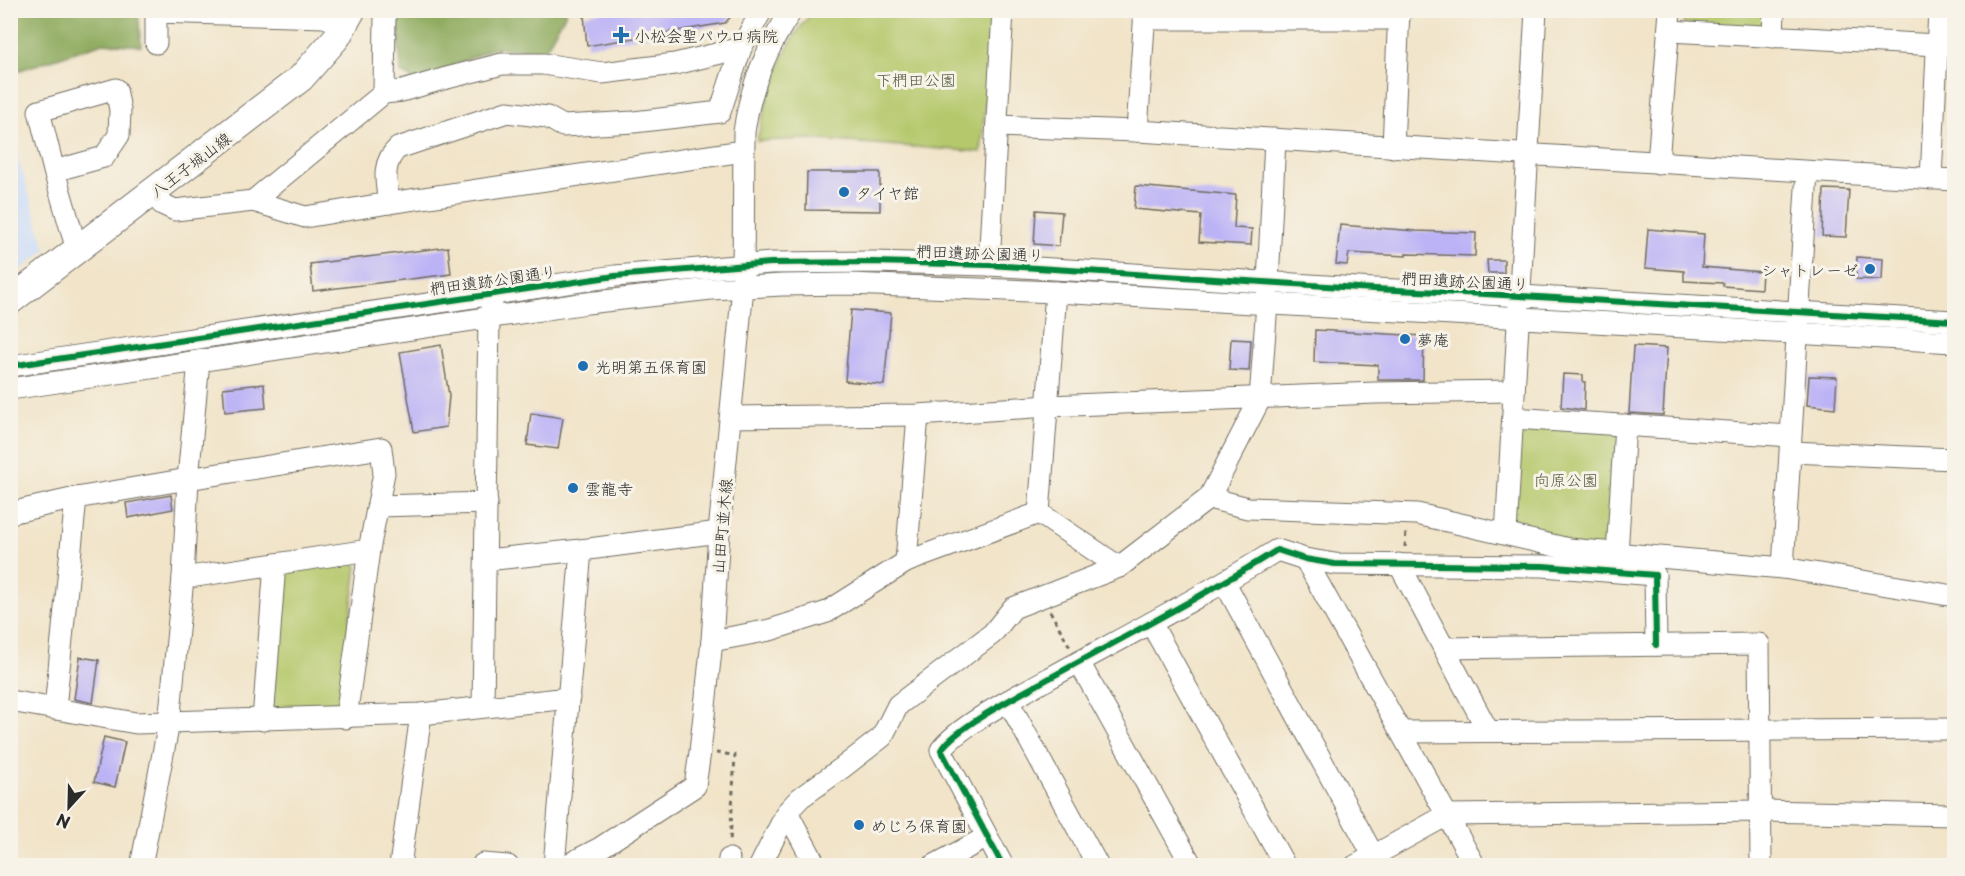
<svg xmlns="http://www.w3.org/2000/svg" width="1965" height="876" font-family="'Playpen Sans','Klee One',sans-serif">
<rect width="100%" height="100%" fill="#f7f3e8"/>
<filter id="ink" filterUnits="userSpaceOnUse"><feTurbulence type="fractalNoise" baseFrequency=".0167" numOctaves="2"/><feDisplacementMap in="SourceGraphic" scale="12" xChannelSelector="R" yChannelSelector="G"/><feConvolveMatrix kernelMatrix="1 2 1 2 8 2 1 2 1" color-interpolation-filters="sRGB"/></filter>
<filter id="wash" filterUnits="userSpaceOnUse"><feTurbulence type="fractalNoise" baseFrequency=".008" numOctaves="4" result="noise"/><feDisplacementMap in="SourceGraphic" scale="24" xChannelSelector="R" yChannelSelector="G"/><feGaussianBlur stdDeviation="1.35" result="paint"/><feColorMatrix in="noise" values="0 0 0 0 0 0 0 0 0 0 0 0 0 0 0 0 0 1.4 0 .05"/><feComposite in="paint" operator="in"/></filter>
<g filter="url(#wash)">
<rect width="100%" height="100%" fill="#f1e4c9"/>
<polygon fill="#cadcf9" points="11,134 46,250 11,277 10,277"/>
<g fill="#b5c86c" stroke="#707a4c" stroke-width="1.5">
<path d="M814,11H993L981,152L807,139L757,141C767,95 781,45 814,11Z"/>
<polygon points="1684,11 1767,11 1766,29 1684,26"/>
<polygon points="1513,418 1625,425 1617,554 1506,534"/>
<polygon points="349,560 357,566 339,705 331,713 276,714 271,707 284,579 290,569"/>
</g>
<g fill="#90ac60" stroke="#5e6c46" stroke-width="1.5">
<polygon points="11,10 138,11 141,46 103,43 11,73"/>
<polygon points="397,11 567,11 545,50 493,48 418,82 401,73"/>
</g>
<g id="blocks">
<g fill="#bcb3f6">
<polygon points="606,10 737,10 725,23 587,46 584,15"/>
<polygon points="807,172 880,172 880,211 806,210"/>
<polygon points="1136,186 1236,195 1234,228 1252,229 1251,245 1199,242 1201,215 1134,209"/>
<polygon points="1824,189 1849,190 1846,237 1822,236"/>
<polygon points="1036,210 1062,212 1059,246 1034,244"/>
<polygon points="1340,225 1416,231 1476,233 1475,256 1406,254 1406,256 1349,253 1347,265 1336,264"/>
<polygon points="1648,229 1704,234 1702,267 1762,272 1761,289 1723,286 1723,283 1684,281 1684,271 1645,268"/>
<polygon points="448,247 451,274 313,291 310,264"/>
<polygon points="1857,257 1883,259 1882,280 1856,279"/>
<polygon points="1487,260 1504,260 1504,273 1488,273"/>
<polygon points="851,310 891,313 884,385 845,381"/>
<polygon points="1315,330 1424,336 1423,380 1378,380 1378,365 1314,362"/>
<polygon points="1231,339 1251,340 1249,371 1229,370"/>
<polygon points="441,345 449,396 446,427 414,432 400,352"/>
<polygon points="1633,346 1667,348 1663,415 1629,413"/>
<polygon points="1563,374 1583,375 1583,382 1585,382 1584,410 1561,407"/>
<polygon points="1809,376 1837,377 1835,408 1807,405"/>
<polygon points="264,384 266,408 225,412 223,388"/>
<polygon points="531,413 563,418 558,449 527,445"/>
<polygon points="171,495 173,509 128,518 126,503"/>
<polygon points="80,657 99,660 93,703 74,699"/>
<polygon points="104,737 125,742 115,787 94,782"/>
</g>
</g>
</g>
<g filter="url(#ink)">
<use href="#blocks" fill-opacity="0" stroke="#706c62" stroke-width="1.5"/>
<g fill="none" stroke-linecap="round" stroke-linejoin="round">
<defs>
<g id="minor">
<polyline points="383,10 385,14 384,93"/>
<polyline points="1144,19 1399,19"/>
<polyline points="1669,31 1938,45"/>
<polyline points="1773,37 1774,10"/>
<polyline points="156,43 156,12 324,17 344,24"/>
<polyline points="997,126 1137,131 1954,180"/>
<polyline points="1137,131 1145,10"/>
<polyline points="1393,147 1399,10"/>
<polyline points="1658,163 1670,10"/>
<polyline points="54,171 104,157 119,135 120,110 116,89 39,111 54,171 77,250"/>
<polyline points="1931,179 1939,10"/>
<polyline points="152,192 162,204 175,210 253,201 384,93 402,91 443,79 502,64 543,64 602,73 675,64 741,48 762,10"/>
<polyline points="253,201 305,217 389,203 743,151"/>
<path d="M389,203C386,182 381,163 398,148L507,112L547,117L563,126L634,122L720,112L741,48"/>
<polyline points="989,265 1003,10"/>
<polyline points="199,361 188,479 381,448 384,473 369,550 346,718"/>
<polyline points="10,366 615,276 771,263 873,262 989,265 1374,289 1485,294 1954,321"/>
<polyline points="10,389 587,303 711,289 782,285 849,284 1056,292 1954,342"/>
<polyline points="731,417 918,415 1048,406 1375,393 1514,391"/>
<polyline points="1513,418 1790,436"/>
<polyline points="1791,452 1954,459"/>
<polyline points="1209,498 1248,508 1417,514 1569,549 1783,568 1954,596"/>
<polyline points="378,506 487,503"/>
<polyline points="10,513 76,498"/>
<polyline points="1039,513 1119,567"/>
<polyline points="1506,534 1536,10"/>
<polyline points="1617,554 1625,425"/>
<polyline points="1305,559 1475,866"/>
<polyline points="486,560 581,550"/>
<polyline points="906,562 918,415"/>
<polyline points="1399,564 1488,731"/>
<polyline points="1783,568 1807,172"/>
<polyline points="183,578 369,550"/>
<polyline points="1225,583 1379,866"/>
<polyline points="1151,623 1285,866"/>
<polyline points="712,641 770,630 827,612 906,562 1039,513 1056,292"/>
<polyline points="1444,648 1759,644 1761,866"/>
<polyline points="1079,662 1192,866"/>
<polyline points="10,701 136,723 421,714 569,698"/>
<polyline points="1008,701 1098,866"/>
<polyline points="483,706 489,317 492,305"/>
<polyline points="55,709 76,498 188,479 183,578 169,723 141,866"/>
<polyline points="263,720 275,564"/>
<polyline points="1402,732 1954,729"/>
<polyline points="787,812 816,866"/>
<polyline points="400,866 421,714"/>
<polyline points="483,866 483,864 508,866"/>
<polyline points="554,866 581,550 719,532"/>
<path d="M565,866L600,848L695,786L700,752L712,641L719,532L743,287L744,132C750,87 766,48 792,10"/>
<polyline points="728,866 729,859"/>
<polyline points="760,866 787,812 800,798 842,768 882,737 898,705 992,634 1013,608 1119,567 1209,498 1260,399 1267,303 1275,139"/>
<polyline points="933,866 987,837"/>
<path d="M1003,866L941,750C958,726 1019,695 1046,680C1124,637 1202,597 1277,550L1305,559L1335,564L1543,566L1655,575L1656,645"/>
<polyline points="1355,866 1447,815 1760,811 1954,815"/>
</g>
<polyline id="major" points="10,301 301,78 337,37 352,10"/>
</defs>
<use href="#minor" stroke="#706c62" stroke-width="23"/>
<use href="#major" stroke="#706c62" stroke-width="29"/>
<g stroke="#706c62" stroke-width="3" stroke-dasharray="4.5 4.5" stroke-linecap="butt">
<polyline points="1405,547 1406,530"/>
<polyline points="1050,611 1070,647"/>
<polyline points="716,753 735,755 730,843"/>
</g>
<use href="#minor" stroke="#fff" stroke-width="21"/>
<use href="#major" stroke="#fff" stroke-width="27"/>
<defs>
<g id="cycleway">
<polyline points="10,366 615,276 771,263 873,262 989,265 1374,289 1485,294 1954,321"/>
<path d="M1003,866L941,750C958,726 1019,695 1046,680C1124,637 1202,597 1277,550L1305,559L1335,564L1543,566L1655,575L1656,645"/>
</g>
</defs>
<use href="#cycleway" stroke="#f7f3e8" stroke-width="10"/>
<use href="#cycleway" stroke="#00873e" stroke-width="6"/>
</g>
</g>
<g fill="#1f6fb2" stroke="#f7f3e8" stroke-width="2">
<path d="M618 26h6v6h6v6h-6v6h-6v-6h-6v-6h6z"/>
<circle cx="844" cy="192" r="6"/>
<circle cx="1870" cy="269" r="6"/>
<circle cx="1405" cy="339" r="6"/>
<circle cx="583" cy="366" r="6"/>
<circle cx="573" cy="488" r="6"/>
<circle cx="859" cy="825" r="6"/>
</g>
<g text-anchor="middle" dominant-baseline="central" stroke-width="6" stroke-linejoin="round" paint-order="stroke">
<g font-size="16" fill="#2b2b2b" stroke="#f7f3e8" text-anchor="start">
<text x="634" y="35">小松会聖パウロ病院</text>
<text x="856" y="192">タイヤ館</text>
<text x="1858" y="269" text-anchor="end">シャトレーゼ</text>
<text x="1417" y="339">夢庵</text>
<text x="595" y="366">光明第五保育園</text>
<text x="585" y="488">雲龍寺</text>
<text x="871" y="825">めじろ保育園</text>
</g>
<g font-size="16" fill="#545a3e" stroke="#f7f3e8">
<text x="916" y="79">下椚田公園</text>
<text x="1566" y="479">向原公園</text>
</g>
<g font-size="16" fill="#2b2b2b" stroke="#f7f3e8">
<text transform="translate(190 164) rotate(-37)">八王子城山線</text>
<text transform="translate(980 252) rotate(2)">椚田遺跡公園通り</text>
<text transform="translate(493 279) rotate(-8)">椚田遺跡公園通り</text>
<text transform="translate(1465 280) rotate(3)">椚田遺跡公園通り</text>
<text transform="translate(721 526) rotate(-85)">山田町並木線</text>
</g>
</g>
<rect width="1965" height="876" fill="none" stroke="#f7f3e8" stroke-width="36"/>
<g transform="translate(69 807) rotate(202)" stroke="#f7f3e8" stroke-width="4.5" paint-order="stroke">
<path d="M0-4.5L10 22L0 15L-10 22Z" fill="#2b2b2b"/>
<text y="-9" font-size="16" font-weight="bold" text-anchor="middle" fill="#2b2b2b">N</text>
</g>
</svg>
